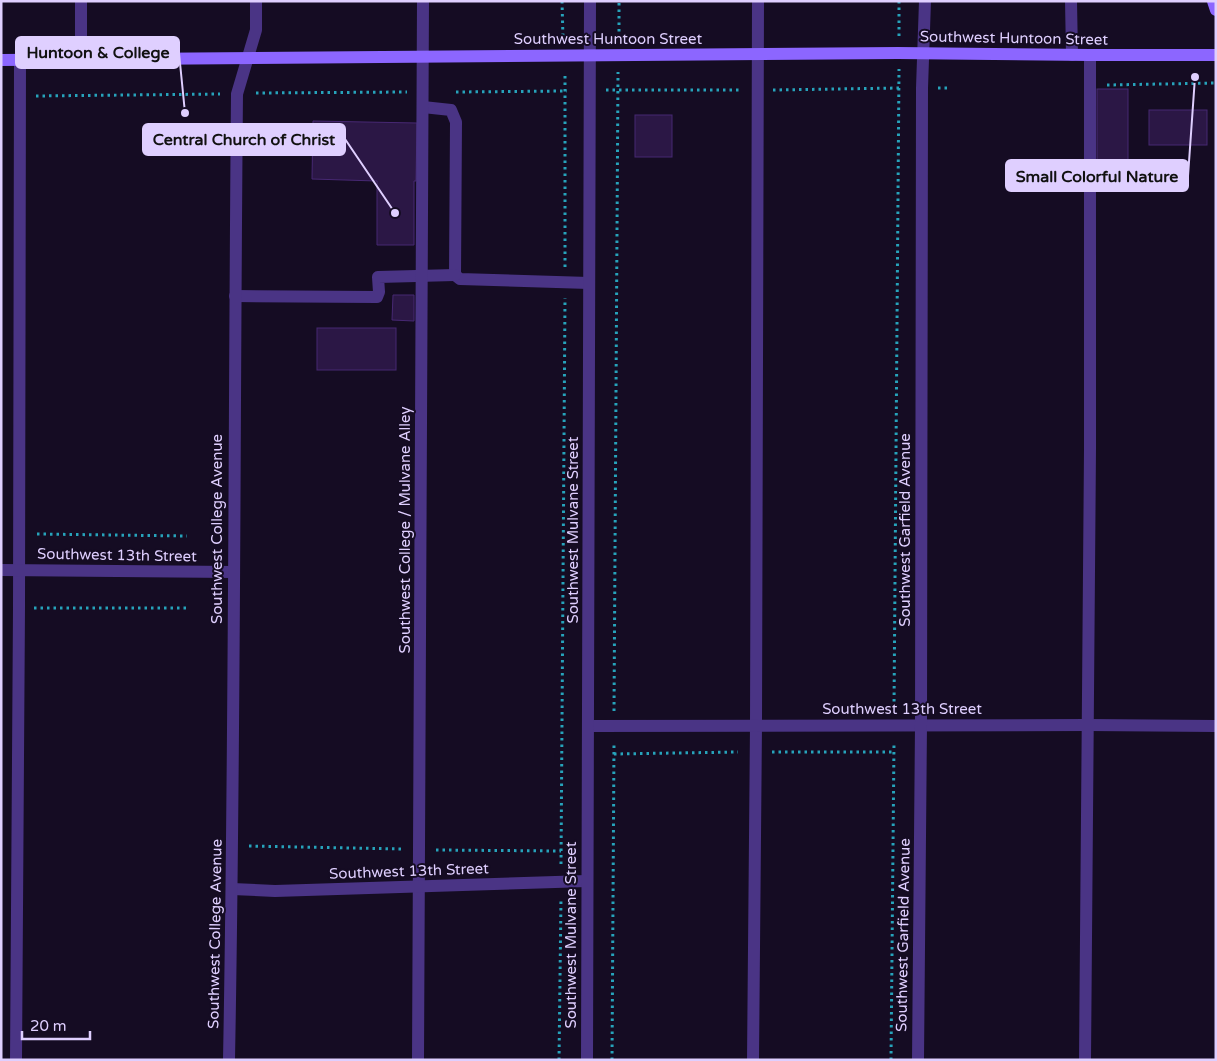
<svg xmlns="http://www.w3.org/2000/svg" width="1217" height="1061" font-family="'Varela Round',sans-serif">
<rect width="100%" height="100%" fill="#150c23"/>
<g fill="#2b1745" stroke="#472873">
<rect x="1097" y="89" width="31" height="79"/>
<rect x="1149" y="110" width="58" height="35"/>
<rect x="635" y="115" width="37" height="42"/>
<polygon points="313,121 417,123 416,181 414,181 414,245 377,245 377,181 312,179"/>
<polygon points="393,295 414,295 414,321 392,320"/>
<rect x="317" y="328" width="79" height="42"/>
</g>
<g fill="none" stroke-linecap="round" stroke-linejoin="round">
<g stroke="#27a3bb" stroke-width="3" stroke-dasharray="2.5 4" stroke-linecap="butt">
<polyline points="562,1 563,39"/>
<polyline points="899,36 899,1"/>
<polyline points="619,38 619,1"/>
<polyline points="1107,85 1216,83"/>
<polyline points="938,88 950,88"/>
<polyline points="606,90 742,90"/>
<polyline points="773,90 899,88"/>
<polyline points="456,92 567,91"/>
<polyline points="256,93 407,92"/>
<polyline points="36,96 220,94"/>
<polyline points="565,267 565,73"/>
<polyline points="37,534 187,536"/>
<polyline points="34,608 188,608"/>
<polyline points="894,708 899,69"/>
<polyline points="614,711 618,72"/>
<polyline points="772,752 894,752"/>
<polyline points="614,754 738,752"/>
<polyline points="249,846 403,849"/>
<polyline points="436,850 561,851"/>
<polyline points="561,864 565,298"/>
<polyline points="559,1060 561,898"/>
<polyline points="612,1060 614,742"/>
<polyline points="891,1060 894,742"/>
</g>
<g stroke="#4a3485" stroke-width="12">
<polyline points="81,1 81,59"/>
<polyline points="1071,1 1072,55"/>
<polyline points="423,107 451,110 456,122 455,275 460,279 589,283"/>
<polyline points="235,296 377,297 379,292 378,277 455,275"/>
<polyline points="16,1060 19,608 20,60"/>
<polyline points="418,1060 423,1"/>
<polyline points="753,1060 756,725 758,1"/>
<polyline points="1085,1060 1090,449 1090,55"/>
</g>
<g stroke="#4a3485" stroke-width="12">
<polyline points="1,570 233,572"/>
<polyline points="589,726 1088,725 1216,726"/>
<polyline points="232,889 275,891 587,881"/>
<path d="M229,1060C235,738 234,416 237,94L256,30V1"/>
<polyline points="587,1060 590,1"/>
<polyline points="918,1060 921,725 922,88 925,1"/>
</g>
<g stroke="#8c66ff" stroke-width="12">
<polyline points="1213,1 1216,10"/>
<polyline points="1,60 898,53 1090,55 1216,55"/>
</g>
</g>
<g text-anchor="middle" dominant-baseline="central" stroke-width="4" stroke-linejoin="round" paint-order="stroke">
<g font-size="15" fill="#dfcfff" stroke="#150c23">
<text transform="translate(1014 38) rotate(1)">Southwest Huntoon Street</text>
<text x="608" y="39">Southwest Huntoon Street</text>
<text transform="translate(217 529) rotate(-90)">Southwest College Avenue</text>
<text transform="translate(405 530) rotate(-90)">Southwest College / Mulvane Alley</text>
<text transform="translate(573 530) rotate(-90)">Southwest Mulvane Street</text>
<text transform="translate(905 530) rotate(-90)">Southwest Garfield Avenue</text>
<text transform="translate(117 555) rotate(1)">Southwest 13th Street</text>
<text x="902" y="709">Southwest 13th Street</text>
<text transform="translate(409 871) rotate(-2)">Southwest 13th Street</text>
<text transform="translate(215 934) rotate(-89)">Southwest College Avenue</text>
<text transform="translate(571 935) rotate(-90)">Southwest Mulvane Street</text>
<text transform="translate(903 935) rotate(-89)">Southwest Garfield Avenue</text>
</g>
</g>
<path fill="none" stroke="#dfcfff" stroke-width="2" d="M185 113L179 53M395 213L345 139M1195 77L1188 176"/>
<g fill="#dfcfff" stroke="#150c23" stroke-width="2">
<circle cx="185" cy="113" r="5"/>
<circle cx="395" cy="213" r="5"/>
<circle cx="1195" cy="77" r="5"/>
</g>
<g fill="#dfcfff" stroke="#dfcfff" stroke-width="2">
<rect x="16" y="37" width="163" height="31" rx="5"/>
<rect x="143" y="124" width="202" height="31" rx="5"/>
<rect x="1006" y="160" width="182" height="31" rx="5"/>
</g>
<g font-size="16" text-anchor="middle" font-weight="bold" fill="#111">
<text x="98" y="58">Huntoon &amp; College</text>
<text x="244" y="145">Central Church of Christ</text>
<text x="1097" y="182">Small Colorful Nature</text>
</g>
<rect width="1217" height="1061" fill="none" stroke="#dfcfff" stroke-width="5"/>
<path d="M22 1031v8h68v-8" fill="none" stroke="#dfcfff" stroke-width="2.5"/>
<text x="30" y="1031" font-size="15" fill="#dfcfff" stroke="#150c23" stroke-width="4" paint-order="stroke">20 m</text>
</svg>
